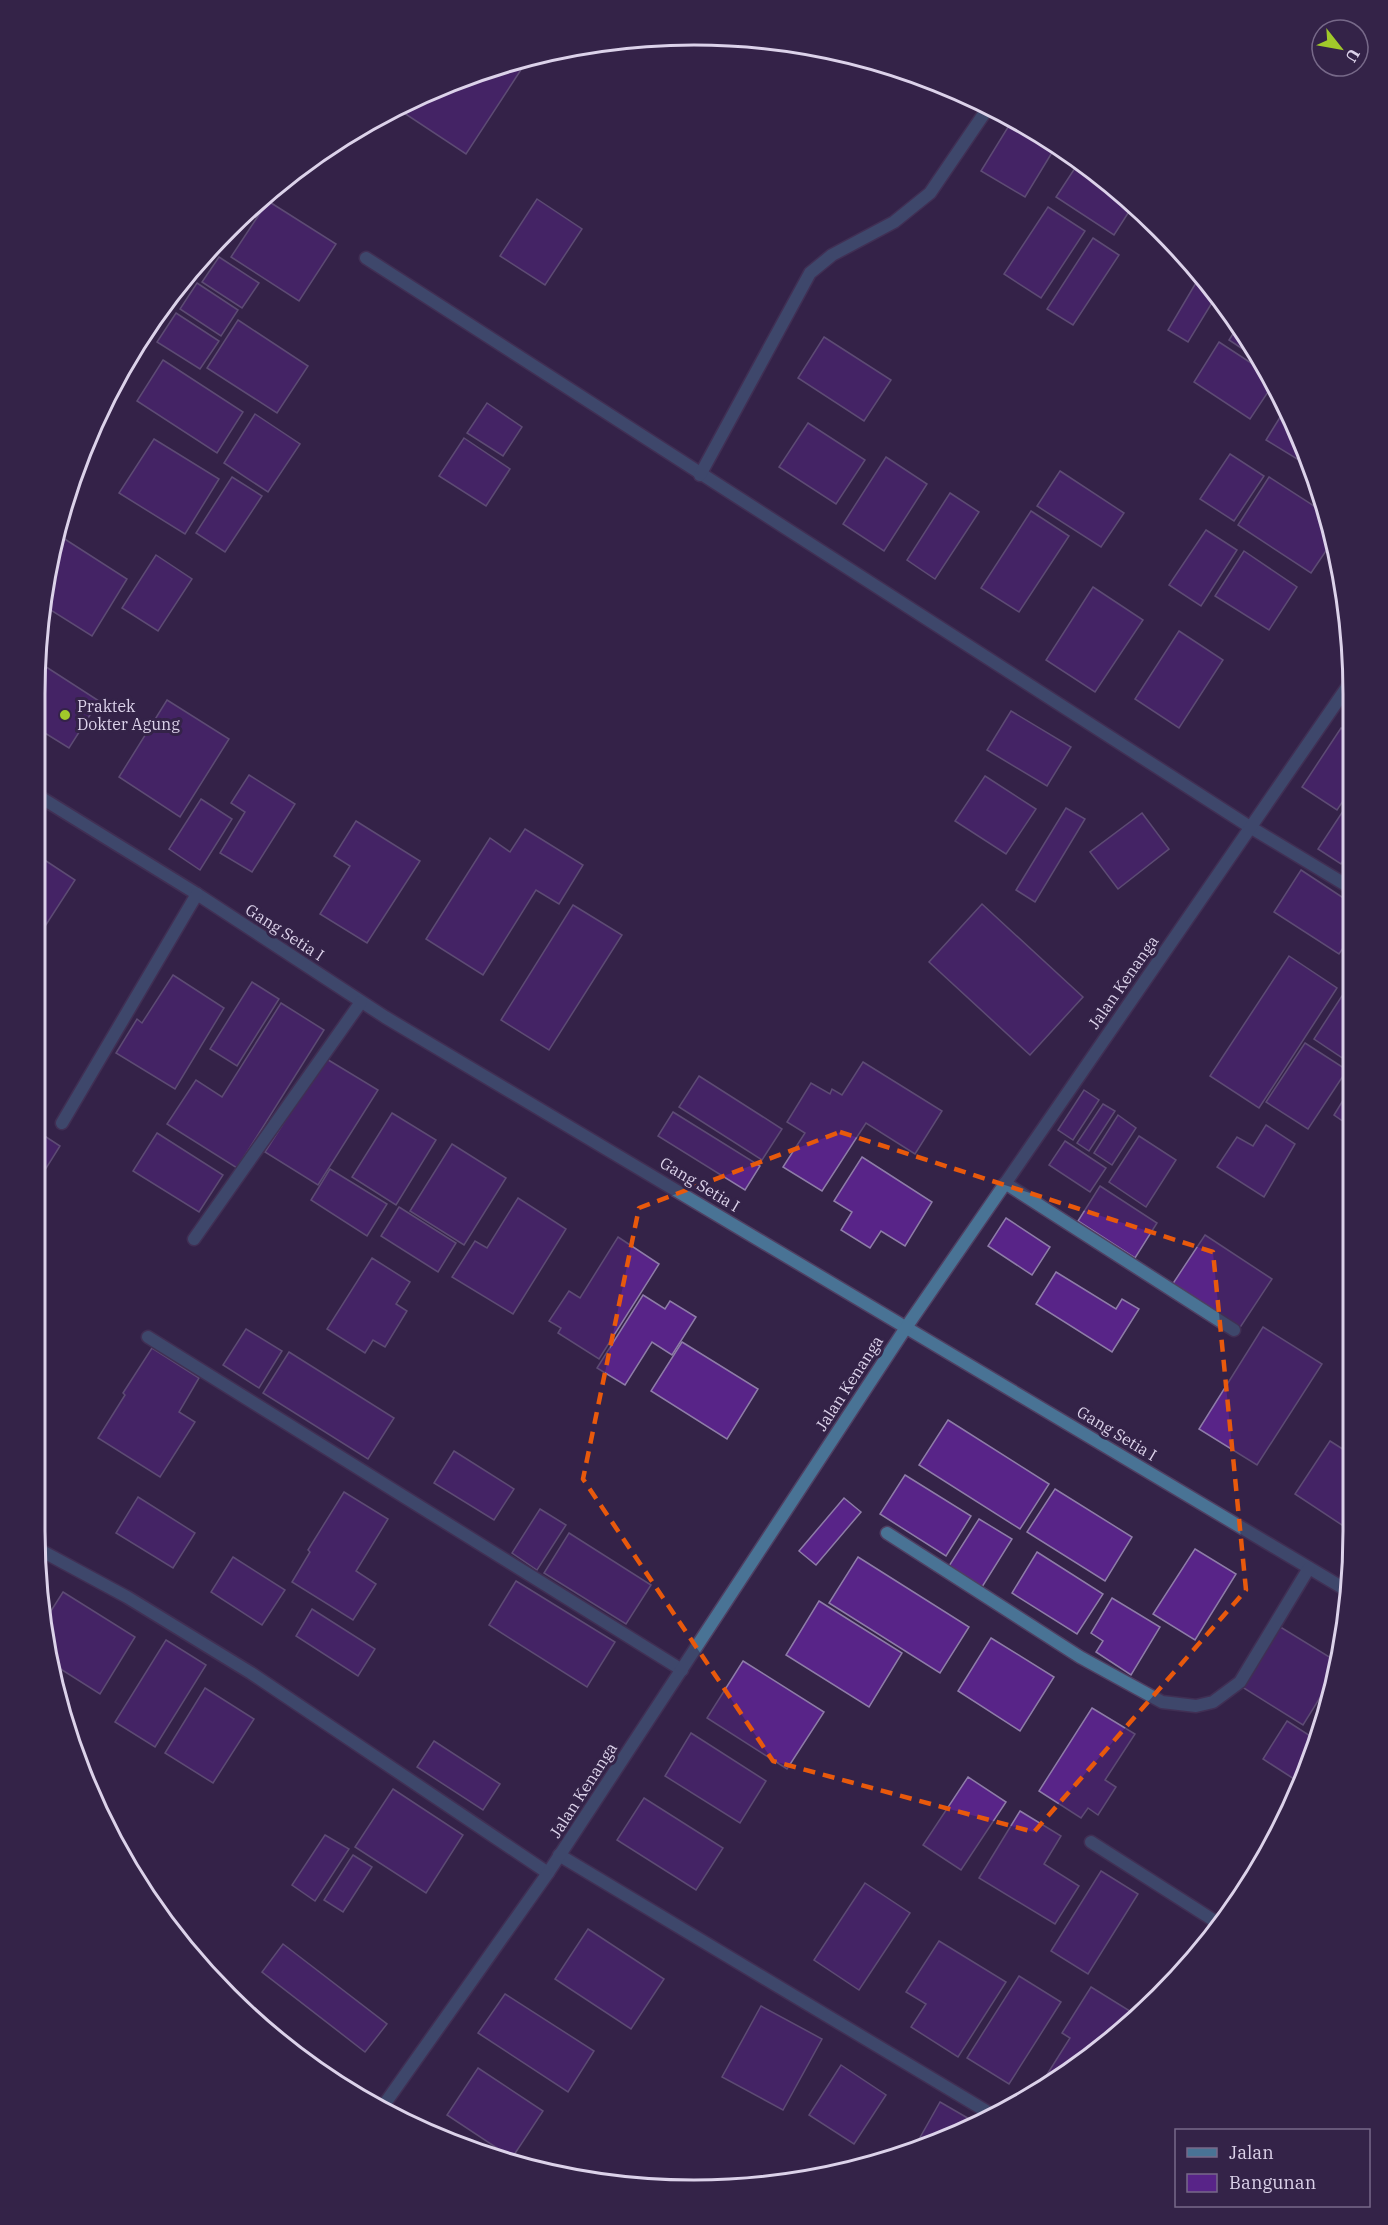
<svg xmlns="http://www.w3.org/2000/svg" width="1388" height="2225" font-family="'IBM Plex Serif',serif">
<rect width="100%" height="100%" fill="#342348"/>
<g fill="#582488" stroke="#8e7ca8" stroke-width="1.5">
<polygon points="528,59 466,154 401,111 405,104 482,69"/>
<polygon points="1013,119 1056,146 1025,197 981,171"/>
<polygon points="1075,168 1132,207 1114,235 1056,197"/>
<polygon points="537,199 582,229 545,285 500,256"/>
<polygon points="268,201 336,244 299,301 231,257"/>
<polygon points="1048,207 1085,231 1041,298 1004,274"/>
<polygon points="1093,238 1119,255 1073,325 1047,309"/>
<polygon points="219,257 259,283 242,308 202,282"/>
<polygon points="1200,276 1218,293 1188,342 1168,330"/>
<polygon points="197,283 238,310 221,336 180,309"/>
<polygon points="176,313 219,341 200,369 157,342"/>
<polygon points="238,320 308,366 277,413 207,368"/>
<polygon points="1238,326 1258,359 1229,340"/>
<polygon points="824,337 891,380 864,421 798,378"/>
<polygon points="1219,342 1268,374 1274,383 1250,419 1194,382"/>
<polygon points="163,360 243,412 217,453 137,401"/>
<polygon points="487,403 522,427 503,456 467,433"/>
<polygon points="1287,406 1305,455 1302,462 1266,440"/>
<polygon points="255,414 300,444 268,492 224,463"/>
<polygon points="808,423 865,460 836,504 779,467"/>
<polygon points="464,438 510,469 486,506 439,476"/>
<polygon points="154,439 219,479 185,534 119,493"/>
<polygon points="1230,454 1264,476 1234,521 1200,499"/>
<polygon points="886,457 927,484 884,551 843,524"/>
<polygon points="1060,471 1124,513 1101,547 1037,506"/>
<polygon points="232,477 262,496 225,552 196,533"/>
<polygon points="1269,477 1328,515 1334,539 1311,573 1238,525"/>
<polygon points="950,493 979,512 935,579 907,560"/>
<polygon points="1031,511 1069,536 1019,612 981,588"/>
<polygon points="1206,530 1237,550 1201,606 1169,585"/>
<polygon points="60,536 127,579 92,636 41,604"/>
<polygon points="1244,551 1297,587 1269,630 1215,596"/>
<polygon points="156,555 192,579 158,631 122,608"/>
<polygon points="1093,587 1143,620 1095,692 1046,660"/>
<polygon points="1179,631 1223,660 1179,728 1135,699"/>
<polygon points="40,663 99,701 69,748 40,730"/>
<polygon points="167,700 229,739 180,817 119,777"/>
<polygon points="1011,711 1071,747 1047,786 987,750"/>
<polygon points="1341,728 1352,735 1351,789 1337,810 1302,787"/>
<polygon points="249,775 295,804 252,872 220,853 245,812 231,803"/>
<polygon points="985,776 1036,809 1006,854 955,821"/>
<polygon points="201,799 232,819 200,870 169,849"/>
<polygon points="1066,808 1085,819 1035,902 1016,890"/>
<polygon points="1343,811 1351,817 1351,848 1341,864 1318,849"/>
<polygon points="1142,813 1169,849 1118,889 1090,852"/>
<polygon points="356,821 420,861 367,943 320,914 350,866 334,856"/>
<polygon points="525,829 583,865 559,904 536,890 483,975 426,939 490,838 510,852"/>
<polygon points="40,857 75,880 40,934"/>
<polygon points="1301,870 1351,903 1351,936 1339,954 1274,912"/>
<polygon points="982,904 1083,997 1030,1055 929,962"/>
<polygon points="573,905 622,935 549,1050 501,1020"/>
<polygon points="1289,956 1337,988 1259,1108 1210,1076"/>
<polygon points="173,975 224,1008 175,1089 116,1053 137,1019 142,1023"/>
<polygon points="252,982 279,999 237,1066 210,1049"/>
<polygon points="1351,982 1350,1063 1314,1039"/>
<polygon points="281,1003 324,1030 237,1168 167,1124 196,1080 222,1097"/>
<polygon points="1305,1043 1347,1070 1308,1129 1266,1102"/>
<polygon points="325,1058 378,1090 318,1185 265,1152"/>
<polygon points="863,1062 942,1111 915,1154 866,1123 822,1191 783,1167 805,1133 787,1122 811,1083 830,1094 832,1089 842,1095"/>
<polygon points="699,1076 782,1129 762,1160 679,1107"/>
<polygon points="1350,1089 1350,1126 1334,1115"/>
<polygon points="1084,1090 1099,1100 1073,1140 1058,1130"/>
<polygon points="1103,1104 1115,1111 1089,1151 1077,1143"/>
<polygon points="673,1112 760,1166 745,1190 658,1136"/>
<polygon points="392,1113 436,1140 396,1205 352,1177"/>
<polygon points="1118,1115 1136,1128 1112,1165 1094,1153"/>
<polygon points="1266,1125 1295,1144 1264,1197 1217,1167 1237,1137 1253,1146"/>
<polygon points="40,1133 60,1146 40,1178"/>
<polygon points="157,1133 223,1175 199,1212 133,1171"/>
<polygon points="1139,1136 1176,1160 1146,1207 1109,1182"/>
<polygon points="1065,1141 1106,1168 1090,1192 1049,1165"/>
<polygon points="452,1144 506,1178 464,1245 410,1211"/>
<polygon points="862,1157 932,1202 905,1246 881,1231 870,1248 841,1230 852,1212 834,1201"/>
<polygon points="330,1169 387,1204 367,1236 311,1200"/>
<polygon points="1100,1186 1157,1223 1135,1258 1078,1221"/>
<polygon points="518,1198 566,1229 513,1314 452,1277 475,1241 487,1248"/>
<polygon points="399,1207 456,1243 438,1272 381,1236"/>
<polygon points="1006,1218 1050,1247 1032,1275 988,1246"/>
<polygon points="1205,1235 1272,1279 1239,1329 1172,1285"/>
<polygon points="618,1237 659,1264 599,1359 558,1333 561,1328 549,1321 569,1291 580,1298"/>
<polygon points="372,1258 410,1282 396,1304 407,1311 385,1347 373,1340 365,1353 327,1329"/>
<polygon points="1056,1272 1116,1309 1122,1299 1139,1309 1112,1352 1036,1304"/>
<polygon points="643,1295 665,1309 670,1301 696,1317 672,1355 652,1342 625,1385 597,1368"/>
<polygon points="1263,1327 1322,1364 1257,1465 1199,1429"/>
<polygon points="246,1329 282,1351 259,1388 223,1365"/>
<polygon points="682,1342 758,1389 727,1439 651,1391"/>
<polygon points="152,1348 199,1378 179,1412 195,1422 160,1477 98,1438 125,1395 123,1393"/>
<polygon points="289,1352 394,1418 368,1459 263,1393"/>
<polygon points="948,1420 1049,1484 1020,1529 919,1465"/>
<polygon points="1330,1441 1349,1453 1348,1529 1295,1494"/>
<polygon points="454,1451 514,1489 494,1520 434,1483"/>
<polygon points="905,1475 971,1516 946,1556 880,1514"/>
<polygon points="1055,1489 1132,1537 1105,1581 1027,1532"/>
<polygon points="344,1492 388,1519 356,1571 376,1584 353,1620 292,1582 310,1552 308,1550"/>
<polygon points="138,1497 195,1533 173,1568 116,1533"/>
<polygon points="844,1498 861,1512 816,1565 799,1551"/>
<polygon points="540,1509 566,1525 537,1570 512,1553"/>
<polygon points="979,1519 1012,1539 982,1587 949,1566"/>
<polygon points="569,1533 651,1585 626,1624 544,1573"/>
<polygon points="1195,1549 1236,1574 1195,1640 1153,1614"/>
<polygon points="1037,1552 1103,1594 1077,1634 1012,1593"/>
<polygon points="233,1557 285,1590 262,1625 211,1592"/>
<polygon points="858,1557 969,1627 940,1673 829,1603"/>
<polygon points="516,1581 615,1642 587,1687 489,1625"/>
<polygon points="63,1592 135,1637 100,1694 51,1663 42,1625"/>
<polygon points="1112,1598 1160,1627 1131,1675 1096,1652 1103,1641 1091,1633"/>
<polygon points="819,1601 902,1653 869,1707 786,1655"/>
<polygon points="312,1609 375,1649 358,1676 296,1636"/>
<polygon points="1277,1625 1336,1661 1331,1680 1303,1725 1239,1685"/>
<polygon points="991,1638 1054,1677 1020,1731 958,1691"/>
<polygon points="166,1640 206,1665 155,1747 115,1722"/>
<polygon points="743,1661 824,1712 787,1769 707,1718"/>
<polygon points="205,1688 254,1719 213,1783 165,1753"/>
<polygon points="1092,1708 1135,1734 1105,1780 1116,1787 1098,1815 1088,1808 1081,1818 1039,1791"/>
<polygon points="1287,1721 1315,1739 1312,1749 1294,1779 1263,1759"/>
<polygon points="691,1733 766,1781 740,1823 665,1776"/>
<polygon points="434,1741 500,1784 483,1810 417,1767"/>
<polygon points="968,1777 1006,1802 961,1870 923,1845"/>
<polygon points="393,1789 463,1835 426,1893 355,1847"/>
<polygon points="644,1798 723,1848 696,1890 617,1840"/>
<polygon points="1020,1811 1061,1836 1044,1864 1079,1886 1055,1924 979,1878"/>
<polygon points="325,1835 349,1849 315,1901 292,1885"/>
<polygon points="353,1855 372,1867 343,1912 324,1900"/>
<polygon points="1101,1871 1138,1894 1088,1974 1051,1951"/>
<polygon points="865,1883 910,1913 859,1990 814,1960"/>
<polygon points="588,1929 664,1979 631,2029 555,1979"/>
<polygon points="939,1941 1006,1982 958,2057 911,2027 926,2004 906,1992"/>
<polygon points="283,1944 387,2024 365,2052 262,1972"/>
<polygon points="1019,1976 1061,2002 1009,2084 967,2058"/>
<polygon points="1091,1987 1138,2016 1061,2079 1046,2088 1041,2084 1070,2038 1062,2033"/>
<polygon points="505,1994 594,2051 568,2092 478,2033"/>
<polygon points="761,2006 822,2039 783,2110 722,2077"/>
<polygon points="841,2065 886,2095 854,2144 809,2115"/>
<polygon points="478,2068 543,2111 512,2158 447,2115"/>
<polygon points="940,2102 978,2124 913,2150"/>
</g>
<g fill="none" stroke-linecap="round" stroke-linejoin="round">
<defs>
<g id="street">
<polyline points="366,258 1250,827 1351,888"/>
<polyline points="700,475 810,273 832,255 894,222 930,193 990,105"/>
<polyline points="40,797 197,894 385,1017 1348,1591"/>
<polyline points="62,1123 197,894"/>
<polyline points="1005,1183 1234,1330"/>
<polyline points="194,1239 361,1002"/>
<polyline points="148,1337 682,1670"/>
<polyline points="887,1533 1080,1657 1162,1702 1196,1706 1213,1702 1240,1682 1309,1568"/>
<polyline points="40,1550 127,1597 251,1673 548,1873"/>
<polyline points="1091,1842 1221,1925"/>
<polyline points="559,1855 996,2117"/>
<polyline points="381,2109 548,1873 907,1326 1352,680"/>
</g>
</defs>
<use href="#street" stroke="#4f3f62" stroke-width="15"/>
<use href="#street" stroke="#497395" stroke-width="12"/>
</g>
<path d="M0 0H1388V2225H0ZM840,1132L1213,1252L1246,1590L1034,1832L773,1761L583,1479L639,1208Z" fill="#342348" fill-opacity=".55" fill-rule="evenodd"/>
<path fill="none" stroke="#e8590c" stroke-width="4.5" stroke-dasharray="12 8" stroke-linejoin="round" d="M840,1132L1213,1252L1246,1590L1034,1832L773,1761L583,1479L639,1208Z"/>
<circle fill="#a1c92a" stroke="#342348" stroke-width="2" cx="65" cy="715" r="6"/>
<g text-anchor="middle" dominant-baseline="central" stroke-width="6" stroke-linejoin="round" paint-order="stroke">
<g font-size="16" fill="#dcd2ea" stroke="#342348" text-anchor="start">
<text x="77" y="706">Praktek<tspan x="77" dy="18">Dokter Agung</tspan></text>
</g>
<g font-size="16" fill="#dcd2ea" stroke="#342348">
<text transform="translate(285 932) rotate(33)">Gang Setia I</text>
<text transform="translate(1123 982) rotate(-55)">Jalan Kenanga</text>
<text transform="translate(700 1184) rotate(31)">Gang Setia I</text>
<text transform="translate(849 1383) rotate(-57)">Jalan Kenanga</text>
<text transform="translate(1117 1433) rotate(31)">Gang Setia I</text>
<text transform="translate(583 1790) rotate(-57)">Jalan Kenanga</text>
</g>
</g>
<path d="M0 0H1388V2225H0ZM694 45H694A649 649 0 0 1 1343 694V1531A649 649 0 0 1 694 2180H694A649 649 0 0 1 45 1531V694A649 649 0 0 1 694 45Z" fill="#342348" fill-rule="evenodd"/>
<path fill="none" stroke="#dcd2ea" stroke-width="3" d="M694 45H694A649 649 0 0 1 1343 694V1531A649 649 0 0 1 694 2180H694A649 649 0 0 1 45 1531V694A649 649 0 0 1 694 45Z"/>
<rect x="1175" y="2129" width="195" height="78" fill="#342348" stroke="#776989" stroke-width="1.5"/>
<rect x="1187" y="2148" width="30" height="9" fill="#497395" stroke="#776989" stroke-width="1.5"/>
<text x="1229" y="2159" font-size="18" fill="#dcd2ea">Jalan</text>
<rect x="1187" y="2174" width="30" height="18" fill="#582488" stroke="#776989" stroke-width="1.5"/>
<text x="1229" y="2189" font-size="18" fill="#dcd2ea">Bangunan</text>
<g transform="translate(1340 48) rotate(121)"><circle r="28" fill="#342348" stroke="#776989" stroke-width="1.5"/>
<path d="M0-4.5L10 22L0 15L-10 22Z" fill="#a1c92a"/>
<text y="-9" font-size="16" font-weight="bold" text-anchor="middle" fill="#dcd2ea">U</text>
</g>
</svg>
